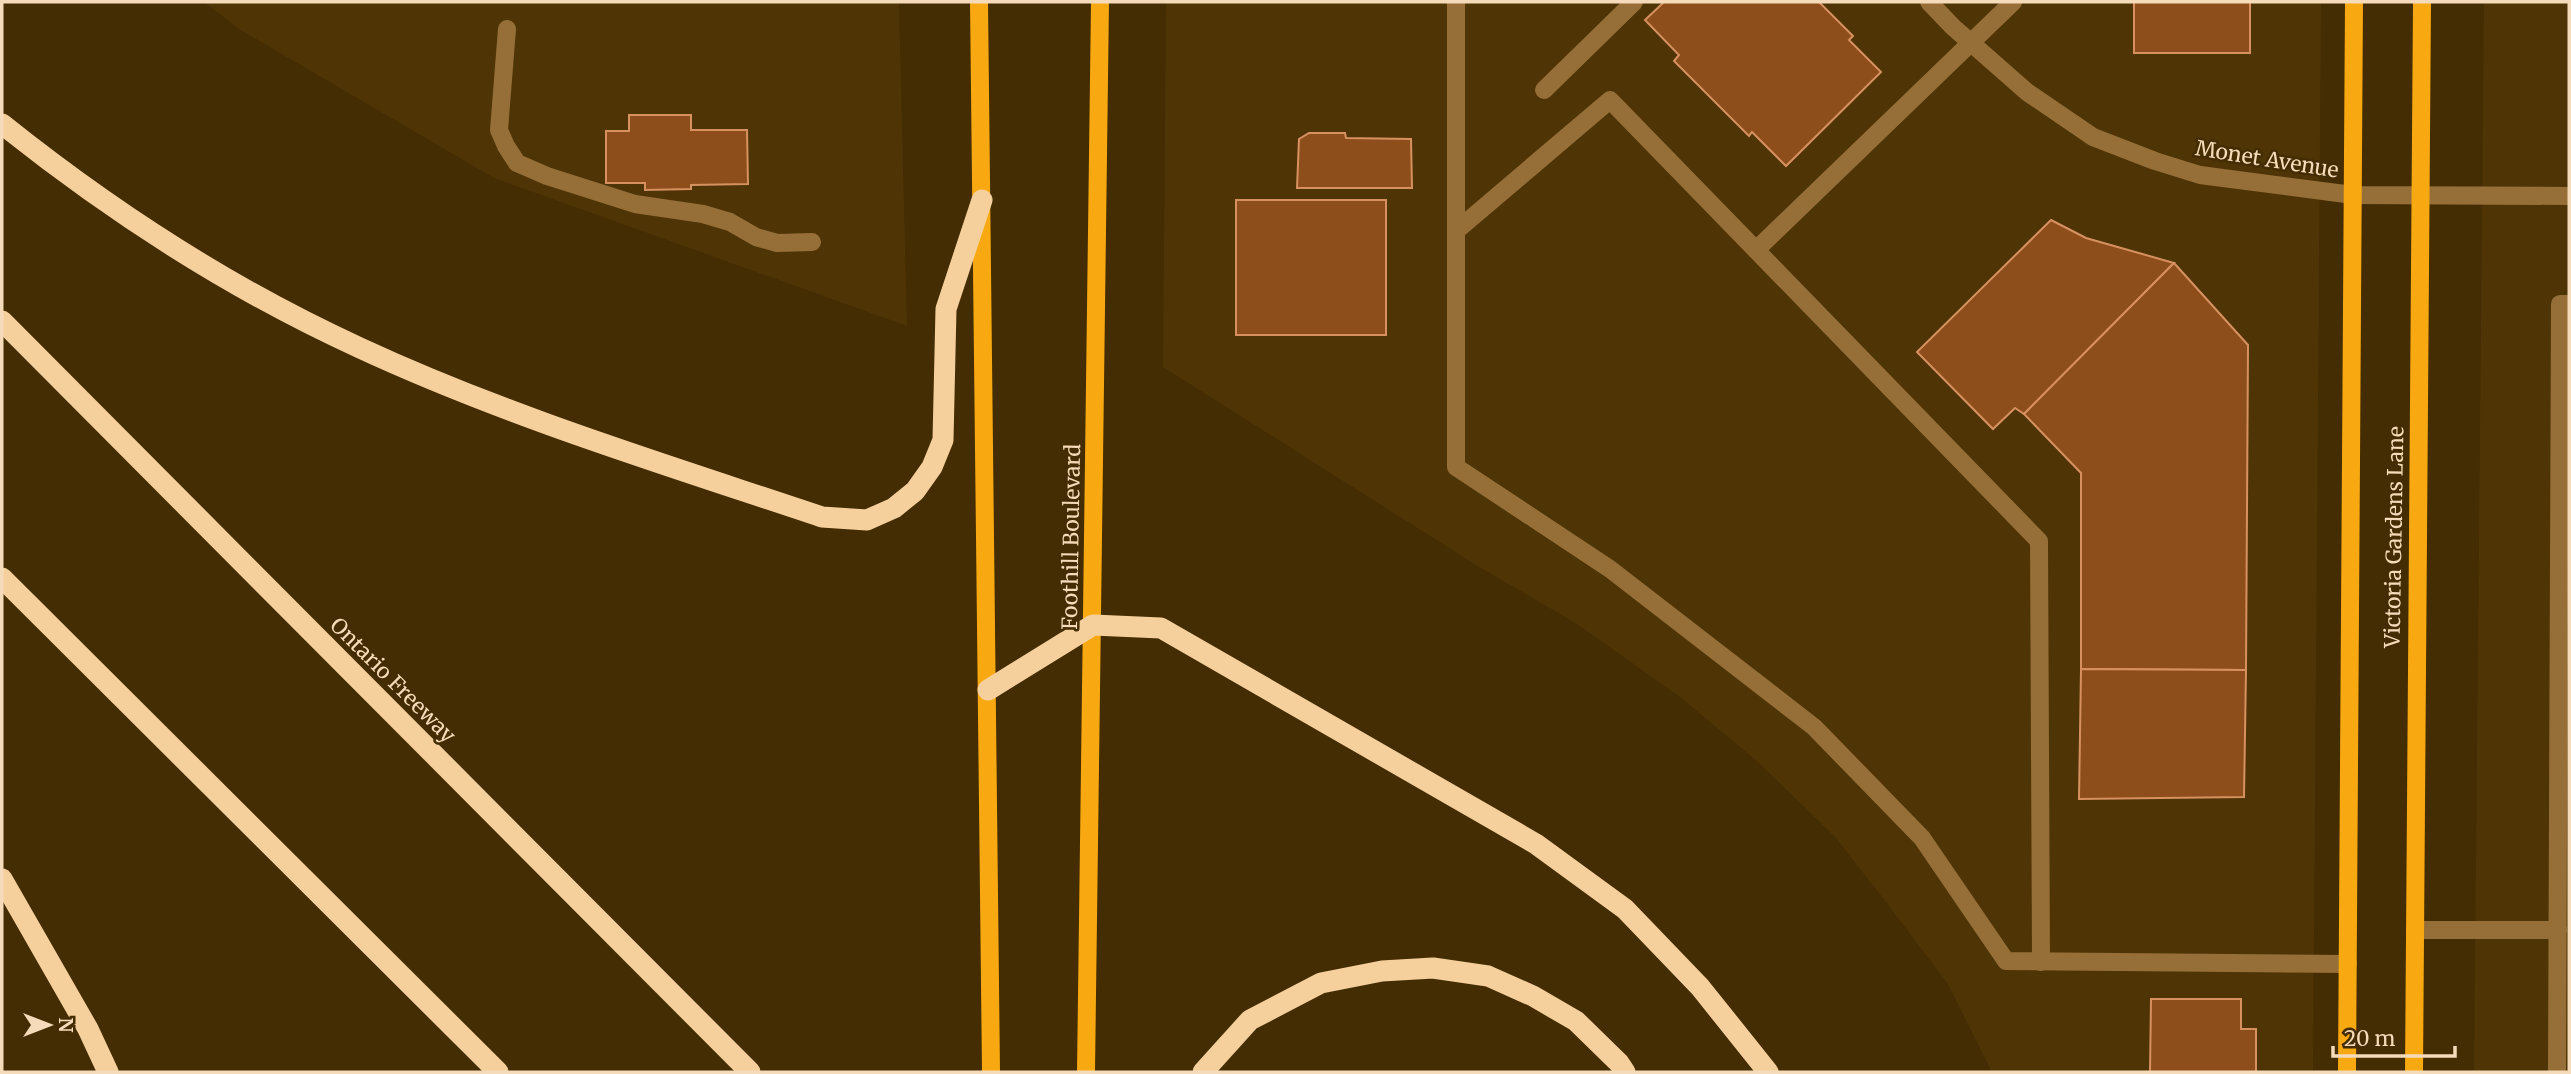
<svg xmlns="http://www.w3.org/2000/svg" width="2571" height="1074" font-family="Merriweather,serif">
<rect width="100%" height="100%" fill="#442c03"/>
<g fill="#4f3406">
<polygon points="204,2 899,2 907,326 494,178 239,29"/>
<polygon points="1166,2 2321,2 2313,1072 1992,1072 1948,984 1892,910 1836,838 1758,762 1680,697 1577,624 1476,565 1163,367"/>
<polygon points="2484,2 2569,2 2569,1072 2474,1072"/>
</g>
<g fill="#8d4e1b" stroke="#d79161" stroke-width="2">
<polygon points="1664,2 1819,2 1853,36 1849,40 1881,72 1786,166 1752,132 1749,136 1674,61 1679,55 1645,20"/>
<rect x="2134" y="2" width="116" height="51"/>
<polygon points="629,115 691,115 691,130 747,130 748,184 691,185 691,189 645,190 645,183 606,183 606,131 629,131"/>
<polygon points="1309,133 1345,133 1346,138 1411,139 1412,188 1297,188 1299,139"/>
<rect x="1236" y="200" width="150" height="135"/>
<polygon points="2051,220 2086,238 2174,263 2024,414 2015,408 1993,429 1917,352"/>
<polygon points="2174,263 2248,345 2246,670 2081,669 2081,473 2024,414"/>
<polygon points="2081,669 2246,670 2244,797 2079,799"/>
<polygon points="2151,999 2241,999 2241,1029 2256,1029 2256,1072 2150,1072"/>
</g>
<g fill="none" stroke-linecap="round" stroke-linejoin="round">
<g stroke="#956f37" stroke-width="18">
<polyline points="1456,2 1456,467 1610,569 1814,727 1922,838 2006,961 2348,964"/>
<polyline points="1929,2 1953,27 2027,92 2093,137 2155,161 2200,175 2353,195 2569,196"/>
<polyline points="507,29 499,130 506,146 517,163 547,176 635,204 703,214 730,222 756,237 777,243 812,242"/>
<polyline points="1544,90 1634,2"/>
<polyline points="1456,231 1610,100 2039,541 2041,962"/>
<polyline points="1756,250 2013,2"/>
<polyline points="2415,930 2558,930"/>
<polyline points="2557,1072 2560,304 2569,304"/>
</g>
<g stroke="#f8a911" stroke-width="18">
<polyline points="979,2 991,1072"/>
<polyline points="1086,1072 1100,2"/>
<polyline points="2347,1072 2354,2"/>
<polyline points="2414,1072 2422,2"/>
</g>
<g stroke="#f5d09d" stroke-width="21">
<path d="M2,124C112,212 231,289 360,348C509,417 667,465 822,517L867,520L894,508L915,491L932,467L943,440L946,309L982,200"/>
<polyline points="2,321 750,1072"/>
<polyline points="2,578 498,1072"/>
<polyline points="988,690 1093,625 1161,628 1536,844 1625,909 1700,987 1768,1072"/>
<polyline points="2,879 88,1029 108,1072"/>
<polyline points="1203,1072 1250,1020 1321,983 1382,971 1433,968 1488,976 1533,996 1576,1021 1619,1063 1625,1072"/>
</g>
</g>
<g text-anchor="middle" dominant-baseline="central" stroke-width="5" stroke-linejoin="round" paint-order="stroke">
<g font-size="21" fill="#f5dbb9" stroke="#442c03">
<text transform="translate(2267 159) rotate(9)">Monet Avenue</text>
<text transform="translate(1071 537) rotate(-89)">Foothill Boulevard</text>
<text transform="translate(2394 537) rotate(-89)">Victoria Gardens Lane</text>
<text transform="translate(393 680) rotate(45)">Ontario Freeway</text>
</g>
</g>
<rect width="2571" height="1074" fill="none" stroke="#f5dbb9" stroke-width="7"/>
<g transform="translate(49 1025) rotate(90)" stroke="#442c03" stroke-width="5" paint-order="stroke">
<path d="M0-5L12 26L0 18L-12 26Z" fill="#f5dbb9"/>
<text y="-10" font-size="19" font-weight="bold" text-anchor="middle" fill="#f5dbb9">N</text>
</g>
<path d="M2333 1046v10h122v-10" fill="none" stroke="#f5dbb9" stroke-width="3.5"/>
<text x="2344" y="1046" font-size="21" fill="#f5dbb9" stroke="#442c03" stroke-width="5" paint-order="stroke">20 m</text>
</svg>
